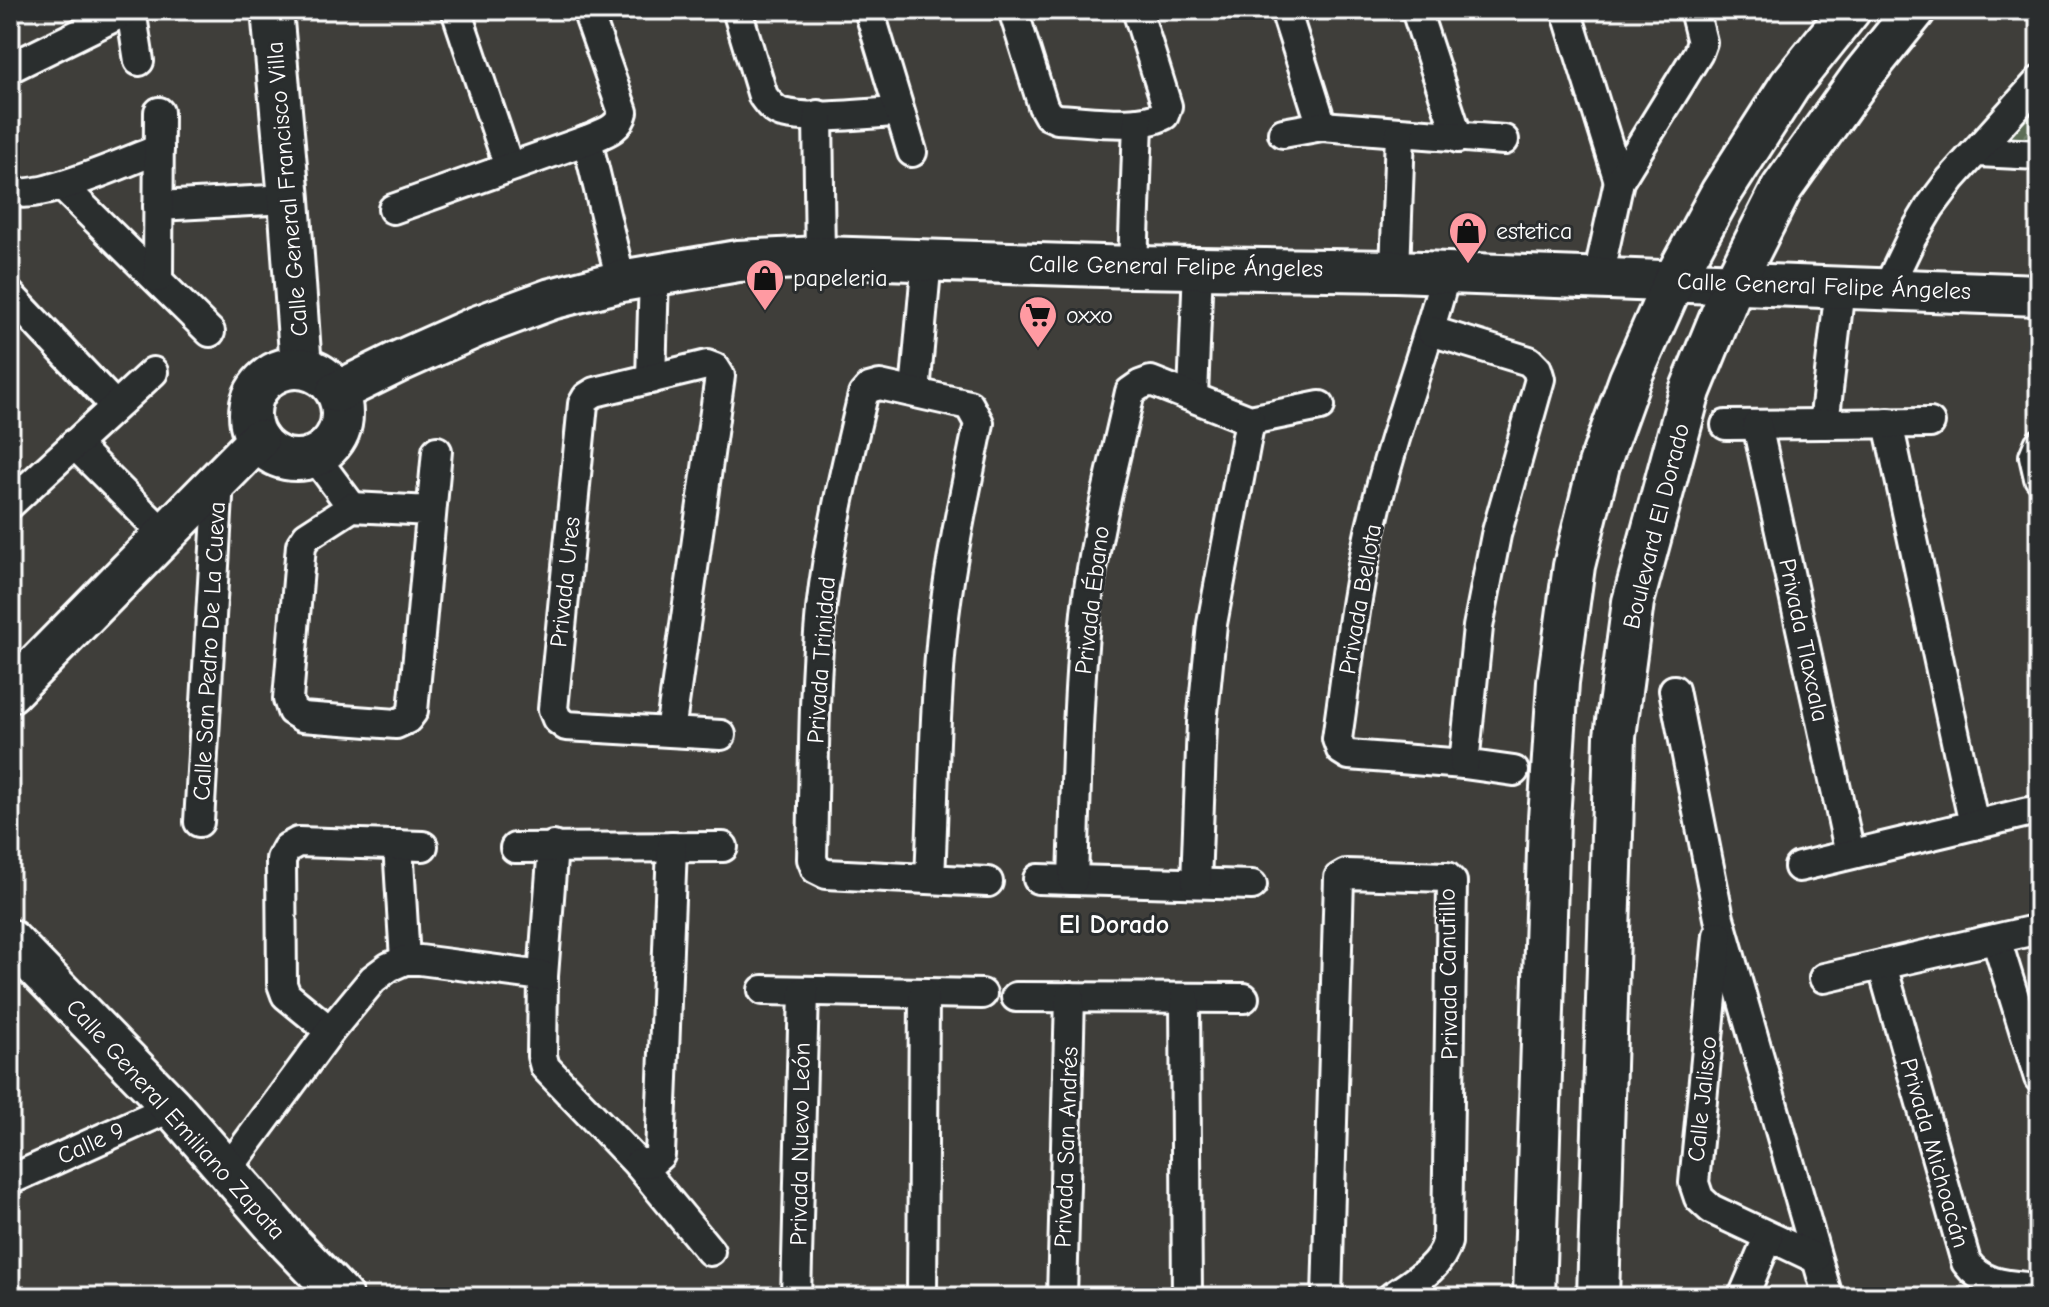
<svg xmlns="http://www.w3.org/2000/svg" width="2049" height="1307" font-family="'Comic Neue',sans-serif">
<defs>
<pattern id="forest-crowns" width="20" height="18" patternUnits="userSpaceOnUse" patternTransform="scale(2)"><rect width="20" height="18" fill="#5b6d57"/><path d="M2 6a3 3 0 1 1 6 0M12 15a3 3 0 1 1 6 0" fill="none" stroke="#748370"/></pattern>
</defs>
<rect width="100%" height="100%" fill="#3f3e3a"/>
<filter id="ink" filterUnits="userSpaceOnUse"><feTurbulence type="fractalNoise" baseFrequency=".0125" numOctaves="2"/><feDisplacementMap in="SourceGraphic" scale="16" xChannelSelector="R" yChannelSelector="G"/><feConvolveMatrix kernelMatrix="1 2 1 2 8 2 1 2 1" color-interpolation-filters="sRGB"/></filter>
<g filter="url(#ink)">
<polygon fill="url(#forest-crowns)" stroke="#adb6ab" stroke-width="2" points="2039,100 2039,146 1998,142"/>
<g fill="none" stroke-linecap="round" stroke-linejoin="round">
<defs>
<g id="street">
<polyline points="131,10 139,61"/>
<polyline points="456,10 509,167"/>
<path d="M737,10L763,96C768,103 773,110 782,113C813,121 866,113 899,112"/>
<polyline points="869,10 912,152"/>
<path d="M1013,10L1043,106L1048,115L1057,119C1087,120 1138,129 1164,115L1167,106L1137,10"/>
<polyline points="1285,10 1322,126"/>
<polyline points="1416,10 1458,138"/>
<polyline points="1566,10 1619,181"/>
<polyline points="10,68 128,10"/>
<polyline points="818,115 820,257"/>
<polyline points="1283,133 1322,126 1504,140"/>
<polyline points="587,140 621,281"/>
<polyline points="1978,152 2039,155"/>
<polyline points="62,186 210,332"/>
<path d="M10,190C34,204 130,160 159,149"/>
<polyline points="158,206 289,199"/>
<path d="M393,209L587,140C603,133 619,130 623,112L587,10"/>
<polyline points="1133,267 1138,122"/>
<polyline points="1395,271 1400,134"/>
<path d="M1446,272C1425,353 1394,430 1375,511C1356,586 1348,663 1337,739L1341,750L1349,755L1464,764L1514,771"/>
<polyline points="1598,277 1619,181 1698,53 1702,42 1694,10"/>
<polyline points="158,278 159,112"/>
<polyline points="1887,289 1912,237 1930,207 1951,179 2039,81"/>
<polyline points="10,295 115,406"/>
<polyline points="1431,331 1529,361 1537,369 1540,379 1496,535 1478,627 1464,764"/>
<polyline points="651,379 654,275"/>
<polyline points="915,392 927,259"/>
<polyline points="1193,396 1198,266"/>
<polyline points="1888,423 1974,825"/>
<polyline points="1824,424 1840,288"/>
<polyline points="1726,425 1930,423"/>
<polyline points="1757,425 1850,854"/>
<polyline points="74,444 165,535"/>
<polyline points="2039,444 2034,456 2039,478"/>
<polyline points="315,457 352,507"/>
<polyline points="10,504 153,372"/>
<polyline points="431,511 352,507 307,536 301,545 288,699 292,711 302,717 396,724 407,719 413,711 437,451"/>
<polyline points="1674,690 1719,918 1828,1297"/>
<polyline points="670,732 720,376 715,368 707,365 595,392 587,397 583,404 553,709 557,719 566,726 721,735"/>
<polyline points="199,822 219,480"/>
<polyline points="398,845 405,960"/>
<polyline points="553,846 543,976 542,1056 545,1067 638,1164 710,1251"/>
<polyline points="515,848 723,847"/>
<polyline points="1799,867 2028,812"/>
<path d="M930,879C934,792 934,703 944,616C952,551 966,487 979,423L969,405L880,385L869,388L863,395C846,466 829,537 821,610C813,693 814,776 812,859L816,869L826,874L988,882"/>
<polyline points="1038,879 1252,885"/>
<path d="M1073,880C1076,791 1077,701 1086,613C1094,538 1114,465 1130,392L1140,385L1151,381L1250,420L1320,406"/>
<polyline points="1196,883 1202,723 1212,624 1250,420"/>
<polyline points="1718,935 1694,1183 1699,1198 1711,1209 1815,1258"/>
<polyline points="1996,939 2039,1078"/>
<path d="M1882,965L1966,1262C1984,1287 2010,1285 2039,1288"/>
<polyline points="1824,978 2039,929"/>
<polyline points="763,990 982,994"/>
<polyline points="1016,997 1244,998"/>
<polyline points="1185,998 1187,1297"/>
<polyline points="330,1031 286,995 282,984 281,859 287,848 298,842 423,846"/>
<polyline points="638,1164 652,1162 660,1155 672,847"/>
<polyline points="228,1169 330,1031 373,979 389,967 405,960 420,960 543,976"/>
<polyline points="10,1180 172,1107"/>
<polyline points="796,1297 804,991"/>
<polyline points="922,1297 924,993"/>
<polyline points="1062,1297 1070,997"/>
<path d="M1327,1297L1339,878L1346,874L1447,877L1452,882L1447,1242C1441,1267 1412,1283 1392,1297"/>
<polyline points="1743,1297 1768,1238"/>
</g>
<g id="secondary">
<polyline points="272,10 289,199 301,368"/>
<circle cx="296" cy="414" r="46"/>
<polyline points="337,392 400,361 476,327 551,299 621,281 738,261 820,257 1133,267 1395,271 2039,295"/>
<polyline points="10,692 258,440"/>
<polyline points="10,940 172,1107 290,1243 342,1297"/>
<polyline points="1534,1297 1549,819 1558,682 1574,566 1599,465 1630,379 1674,280 1721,193 1790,85 1850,10"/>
<polyline points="1598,1297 1615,736 1633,602 1690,391 1734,283 1782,188 1862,76 1915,10"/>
</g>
</defs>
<use href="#street" stroke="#fff" stroke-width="34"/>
<use href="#secondary" stroke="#fff" stroke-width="46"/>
<use href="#street" stroke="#2a2d2e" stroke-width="28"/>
<use href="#secondary" stroke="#2a2d2e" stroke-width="40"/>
</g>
</g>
<defs>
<symbol id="shop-pin" viewBox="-11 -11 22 30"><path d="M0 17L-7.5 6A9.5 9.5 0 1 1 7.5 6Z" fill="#ff9aa2" stroke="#2a2d2e"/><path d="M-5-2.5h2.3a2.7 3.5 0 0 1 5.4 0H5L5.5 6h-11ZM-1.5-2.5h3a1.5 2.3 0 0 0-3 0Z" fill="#111"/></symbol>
<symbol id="supermarket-pin" viewBox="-11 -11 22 30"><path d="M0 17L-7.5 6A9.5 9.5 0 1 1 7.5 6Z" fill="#ff9aa2" stroke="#2a2d2e"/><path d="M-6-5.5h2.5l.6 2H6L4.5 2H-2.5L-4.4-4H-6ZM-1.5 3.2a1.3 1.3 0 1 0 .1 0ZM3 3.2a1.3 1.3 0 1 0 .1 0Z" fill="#111"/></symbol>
</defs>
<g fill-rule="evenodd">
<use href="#shop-pin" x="1446" y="209" width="44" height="60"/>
<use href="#shop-pin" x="743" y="256" width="44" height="60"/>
<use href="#supermarket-pin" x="1016" y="293" width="44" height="60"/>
</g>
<g text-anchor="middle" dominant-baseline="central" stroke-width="6" stroke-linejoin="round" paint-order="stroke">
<g font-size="24" fill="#fff" stroke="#2a2d2e">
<text transform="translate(287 189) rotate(-95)">Calle General Francisco Villa</text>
<text transform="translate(1176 266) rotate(1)">Calle General Felipe Ángeles</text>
<text transform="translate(1824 286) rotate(2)">Calle General Felipe Ángeles</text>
<text transform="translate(1656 526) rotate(-76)">Boulevard El Dorado</text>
<text transform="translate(565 582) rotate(-84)">Privada Ures</text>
<text transform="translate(1360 599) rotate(-80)">Privada Bellota</text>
<text transform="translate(1092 600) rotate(-83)">Privada Ébano</text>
<text transform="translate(1804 640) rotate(78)">Privada Tlaxcala</text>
<text transform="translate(209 651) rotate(-87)">Calle San Pedro De La Cueva</text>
<text transform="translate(821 660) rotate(-86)">Privada Trinidad</text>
<text transform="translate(1448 974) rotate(-91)">Privada Canutillo</text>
<text transform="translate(1702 1099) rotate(-84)">Calle Jalisco</text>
<text transform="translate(176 1119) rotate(48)">Calle General Emiliano Zapata</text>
<text transform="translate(91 1143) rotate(-24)">Calle 9</text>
<text transform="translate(800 1144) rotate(-89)">Privada Nuevo León</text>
<text transform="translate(1066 1147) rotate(-88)">Privada San Andrés</text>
<text transform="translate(1935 1153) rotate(74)">Privada Michoacán</text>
</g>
<g font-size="24" fill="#fff" stroke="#2a2d2e" text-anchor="start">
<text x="1496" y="231">estetica</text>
<text x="793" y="278">papeleria</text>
<text x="1066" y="315">oxxo</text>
</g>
<g font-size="26" font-weight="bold" fill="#fff" stroke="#2a2d2e">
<text x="1114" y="925">El Dorado</text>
</g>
</g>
<rect width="2049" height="1307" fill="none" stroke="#2a2d2e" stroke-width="40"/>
<rect x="20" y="20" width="2009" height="1267" fill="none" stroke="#fff" stroke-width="3" filter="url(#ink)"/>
</svg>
